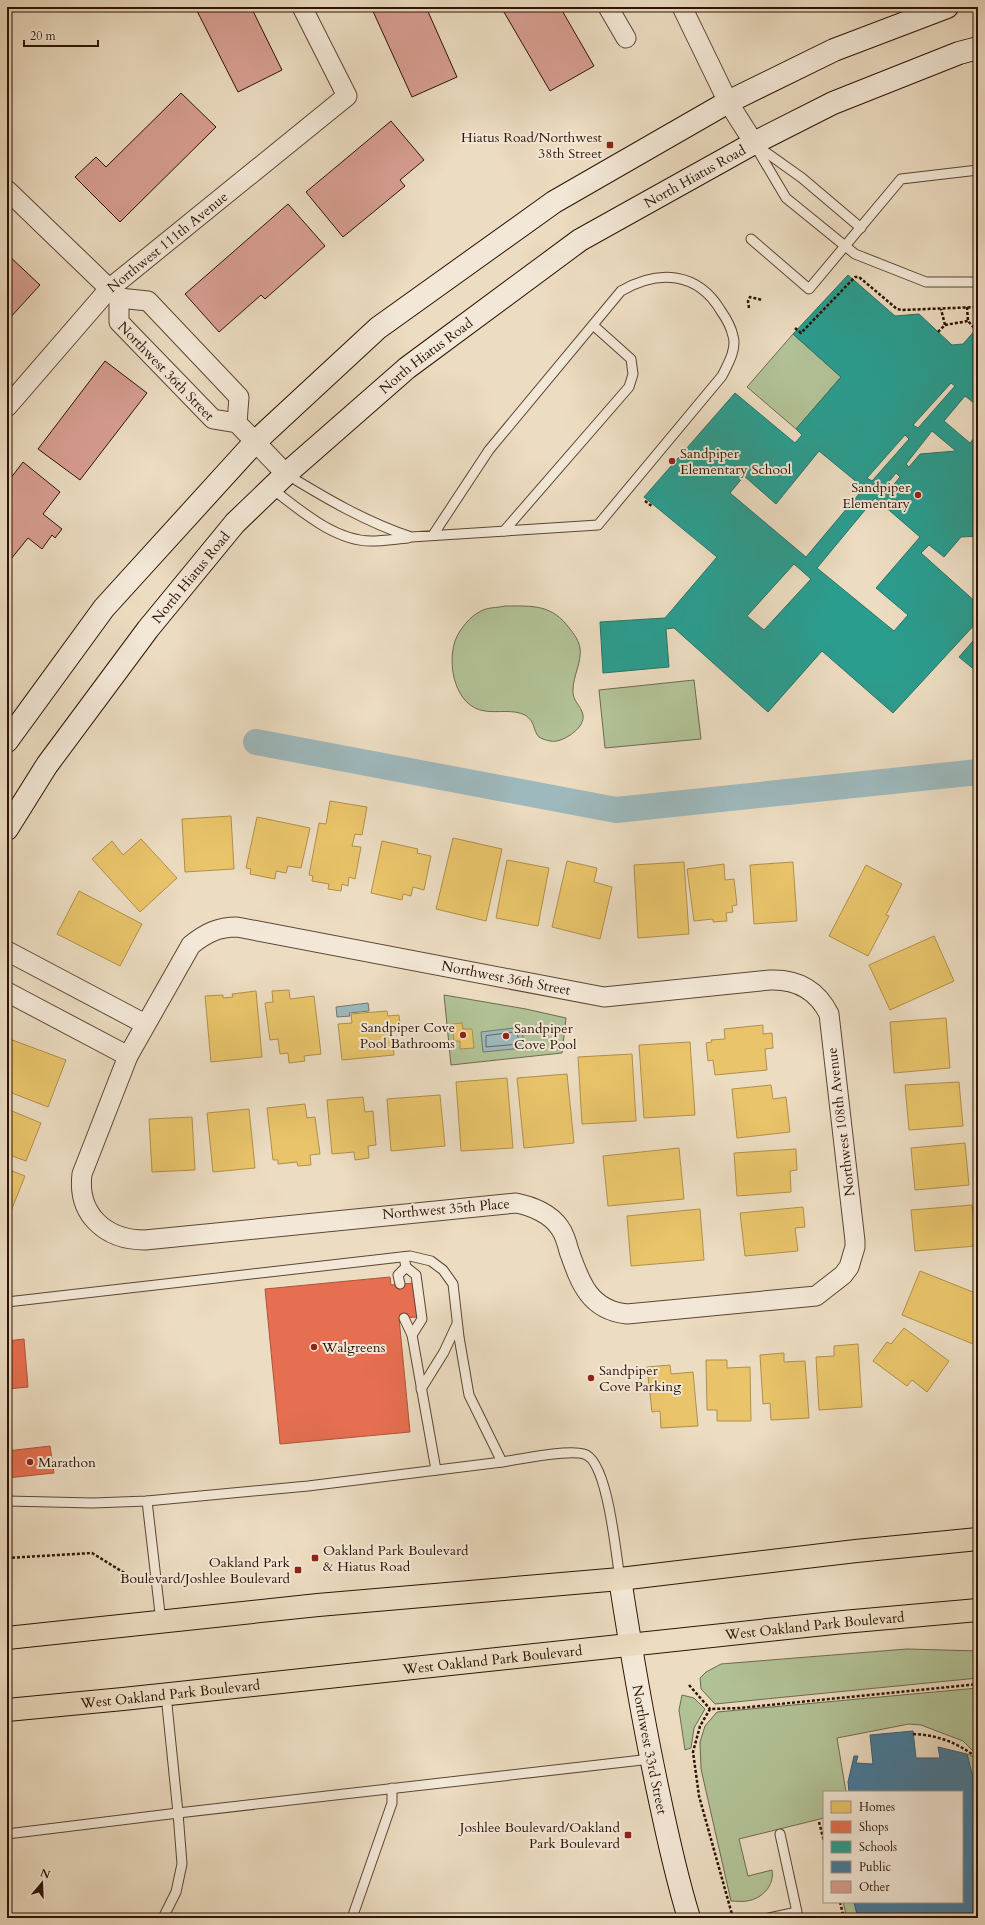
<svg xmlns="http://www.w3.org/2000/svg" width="985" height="1925" font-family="Cardo,serif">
<rect width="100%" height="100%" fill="#ecdcc1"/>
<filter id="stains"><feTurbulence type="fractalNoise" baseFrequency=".005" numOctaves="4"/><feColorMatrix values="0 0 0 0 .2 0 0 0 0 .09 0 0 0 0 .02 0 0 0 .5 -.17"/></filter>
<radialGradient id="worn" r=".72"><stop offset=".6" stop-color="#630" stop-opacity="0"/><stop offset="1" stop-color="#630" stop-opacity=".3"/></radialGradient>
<g fill="#b2c297" stroke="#6f6a4e">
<polygon points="793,334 841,377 796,429 747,387"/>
<path d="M505,606C533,606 552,604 570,629C574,634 579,641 580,648C582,662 573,676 573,690C572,701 581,705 583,715C585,727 567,739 557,741C551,742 544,740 539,737C532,729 536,722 525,715C513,709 498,713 485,711C455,707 447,665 455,641C459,630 470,616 481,611C488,607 497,608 505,606Z"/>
<polygon points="694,680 701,739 605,748 599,690"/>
<polygon points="444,995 526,1009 566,1018 562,1053 451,1065"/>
<polygon points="907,1649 978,1651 978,1678 715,1704 701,1689 700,1678 706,1672 721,1664"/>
<path d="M978,1688V1756L963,1741L921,1725L909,1724L837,1738L846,1792H824V1818L739,1839L748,1876L772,1870C775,1885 762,1899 747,1901C742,1902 736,1901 731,1901L701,1769L700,1742L705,1726L717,1712Z"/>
<polygon points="682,1695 694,1698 705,1709 694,1728 691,1748 685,1750 679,1710"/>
<polygon points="967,1754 978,1759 978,1806"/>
<polygon points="843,1902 854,1902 858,1918 847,1918"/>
</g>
<g fill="#9eb9bd" stroke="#707773">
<polygon points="368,1003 369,1011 349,1013 350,1016 337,1017 336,1007"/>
<polygon points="522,1027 524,1048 483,1052 481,1032"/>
</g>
<g fill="#e9c46a" stroke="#b08f4b">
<polygon points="330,801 367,807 362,835 355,834 352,846 361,847 355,879 349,877 348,886 342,884 341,891 328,889 329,884 312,881 313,876 309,875 319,823 326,824"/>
<polygon points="231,816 234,869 185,872 182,819"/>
<polygon points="257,817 310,828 301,868 288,866 286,873 276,871 275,879 250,874 251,869 246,868"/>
<polygon points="453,838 502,849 486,921 436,909"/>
<polygon points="141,839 177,878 140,912 92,859 112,841 123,855"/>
<polygon points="382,841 418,849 417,853 431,856 424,890 413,887 411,896 403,894 402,900 371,893"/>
<polygon points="507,860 549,868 538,926 496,918"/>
<polygon points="567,861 597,868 594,882 612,887 600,939 552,927"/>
<polygon points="684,862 689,934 638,938 634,865"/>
<polygon points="793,862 797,921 754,924 750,865"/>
<polygon points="724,864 725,880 734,879 737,905 732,906 733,912 726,913 727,921 713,922 713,919 694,921 687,869"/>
<polygon points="866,865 902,884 886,915 889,916 868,956 829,936"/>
<polygon points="79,891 142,924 120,966 57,934"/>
<polygon points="934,936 954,981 890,1010 869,965"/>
<polygon points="289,990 290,999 314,996 321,1054 304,1056 305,1061 289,1063 288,1053 280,1054 278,1039 270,1040 265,1003 273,1002 272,991"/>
<polygon points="256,991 262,1057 211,1062 205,996 223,995 223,998 233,997 232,994"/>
<polygon points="387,1011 388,1016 399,1015 401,1032 392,1033 394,1055 342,1060 338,1024 352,1023 351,1014"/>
<polygon points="946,1018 950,1068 894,1073 890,1022"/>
<polygon points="462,1023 463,1029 472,1029 474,1048 460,1049 460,1041 454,1041 452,1024"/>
<polygon points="763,1025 763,1034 772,1033 773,1048 765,1049 767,1070 715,1075 713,1060 708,1061 706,1043 712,1042 711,1040 725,1039 724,1029"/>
<polygon points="7,1038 66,1060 48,1107 7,1091"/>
<polygon points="690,1042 695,1115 644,1118 639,1045"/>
<polygon points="632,1054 636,1121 582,1124 578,1057"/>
<polygon points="567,1074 574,1143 524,1148 517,1078"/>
<polygon points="507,1078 513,1148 461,1151 456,1082"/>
<polygon points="959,1082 963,1126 909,1130 905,1085"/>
<polygon points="771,1085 773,1099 786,1097 790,1132 737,1138 732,1089"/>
<polygon points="440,1095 445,1146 391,1151 387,1099"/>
<polygon points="363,1097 365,1112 373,1111 376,1145 368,1146 369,1158 355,1160 354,1152 332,1154 327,1100"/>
<polygon points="305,1104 307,1118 315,1117 320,1154 310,1155 311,1165 298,1166 297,1162 278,1164 278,1160 273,1160 267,1108"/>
<polygon points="7,1109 41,1123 26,1161 7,1154"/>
<polygon points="249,1109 255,1168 213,1172 207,1113"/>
<polygon points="192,1117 195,1170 152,1172 149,1119"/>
<polygon points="965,1143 969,1185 915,1190 911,1148"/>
<polygon points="679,1148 684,1199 608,1206 603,1156"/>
<polygon points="796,1149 797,1170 790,1171 791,1192 737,1196 734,1153"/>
<polygon points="7,1169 25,1176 7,1221"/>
<polygon points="972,1205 976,1246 915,1251 911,1210"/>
<polygon points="803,1207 805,1227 795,1228 798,1251 745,1256 740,1213"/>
<polygon points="700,1209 704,1260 631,1266 627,1216"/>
<polygon points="920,1271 978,1294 978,1346 902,1315"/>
<polygon points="904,1328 949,1361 927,1392 912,1380 907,1386 873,1361 887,1342 891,1344"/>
<polygon points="858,1344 862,1407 819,1410 816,1357 834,1356 834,1346"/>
<polygon points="784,1353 784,1362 805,1361 809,1418 771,1420 770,1403 763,1404 760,1355"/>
<polygon points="706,1360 727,1360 727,1368 750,1367 751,1421 717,1421 717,1410 707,1410"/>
<polygon points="670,1365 671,1374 693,1372 698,1426 661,1428 660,1411 652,1412 647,1367"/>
</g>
<g fill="#e76f51" stroke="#af533a">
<polygon points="390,1277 391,1285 415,1283 418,1317 399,1318 410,1432 280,1444 265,1289"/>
<polygon points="24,1339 28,1387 7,1389 7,1341"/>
<polygon points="50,1446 54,1473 7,1478 7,1451"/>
</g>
<g fill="#2a9d8f" stroke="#2b7465" fill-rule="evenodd">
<path d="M848,275L895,316L919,314L952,345L963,344L978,327V381L974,385L978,389V406L965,396L944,421L970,443L978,433V536L961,537L944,557L929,545L921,553L978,604V621L893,713L822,651L768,712L674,628L666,629L669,667L603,673L600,622L665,618L717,557L644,497L735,393L795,443L802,435L796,429L841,377L793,334ZM951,383L955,386L918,428L913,425ZM932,431L956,451L920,454L909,467L906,464ZM905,435L909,439L872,481L867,478ZM819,451L864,488L806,557L730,493L744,476L776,504ZM896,473L900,477L886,494L882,490ZM875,498L920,537L876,588L908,615L894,631L817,568ZM794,564L811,579L764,630L747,616Z"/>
<polygon points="973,641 978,645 978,669 976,671 959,657"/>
</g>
<polygon fill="#457b9d" stroke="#3e5c6f" points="913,1731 916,1758 940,1758 938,1747 967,1754 978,1796 978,1918 858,1918 854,1902 962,1902 962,1792 849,1792 848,1782 854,1756 858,1756 856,1763 873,1764 870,1735"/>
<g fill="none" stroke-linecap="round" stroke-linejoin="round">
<polygon stroke="#656660" stroke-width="1" points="517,1032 519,1042 518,1044 486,1047 486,1036"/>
<polyline stroke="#9eb9bd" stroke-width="26" points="256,742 616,810 978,772"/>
</g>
<g fill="#d79e91" stroke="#2c1304">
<polygon points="195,7 251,7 282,70 238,92"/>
<polygon points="371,7 426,7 457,77 412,97"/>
<polygon points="501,7 560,7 594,66 550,91"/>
<polygon points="181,93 216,127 120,222 75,177 96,157 106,167"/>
<polygon points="391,121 424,160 400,180 405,186 343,237 306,192"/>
<polygon points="288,204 325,246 265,299 261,295 219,332 185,294"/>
<polygon points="7,254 40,285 8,320 7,319"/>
<polygon points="105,361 147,393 80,480 38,449"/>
<polygon points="23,462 60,492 43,514 62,529 55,538 52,535 42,549 28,538 7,564 7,483"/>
</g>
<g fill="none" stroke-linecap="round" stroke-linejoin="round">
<defs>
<g id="lane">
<polyline points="754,144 786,198 855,254 926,282 978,282"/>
<polyline points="757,146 802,178 861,228"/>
<polyline points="751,239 809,289 901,179 978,170"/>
<path d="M286,474C327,499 366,522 411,537L598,525L722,376C728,364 737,349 733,336C731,327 726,318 721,311C698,272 659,269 621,291L489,450L433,535"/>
<path d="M271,488C299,509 334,541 371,541C383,541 396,539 408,538"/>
<polyline points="504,531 629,387 633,374 631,359 593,325"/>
<polyline points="404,1257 406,1267 416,1275 422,1319 412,1335"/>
<polyline points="400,1284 398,1275 406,1267"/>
<path d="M7,1302L410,1256L431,1261L443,1270L453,1284L459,1337L469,1395L502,1462C521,1459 568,1449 584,1454C608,1460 616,1556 620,1579"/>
<polyline points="404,1318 412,1335 436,1470"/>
<polyline points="421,1389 444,1352 457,1324"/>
<polyline points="7,1501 93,1503 147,1501 308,1486 502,1462"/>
<polyline points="147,1501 161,1622"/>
<polyline points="166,1695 178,1813 651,1759"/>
<polyline points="7,1834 178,1813 182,1864 176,1892 163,1918"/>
<polyline points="352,1918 392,1803 392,1788"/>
<polyline points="769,1918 797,1912 780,1834"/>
</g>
<g id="street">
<polyline points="608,7 626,38"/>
<polyline points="682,7 728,102 754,143"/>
<polyline points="7,190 119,298 148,301 239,397 237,423"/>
<path id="s1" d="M119,298V322L213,419L237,423L286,474"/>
<path id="s2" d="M7,407L109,289L347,96L302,7"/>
<path d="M237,927L604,997L770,980C797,979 817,990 829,1014L855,1241V1247L849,1267L843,1275L816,1296L627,1314C589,1310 580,1282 569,1251C567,1243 565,1235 560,1228C551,1214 532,1206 516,1203L145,1240C106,1240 77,1215 82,1174L128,1056L191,945C206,933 218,927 237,927Z"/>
<polyline points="7,951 145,1024"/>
<polyline points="7,992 128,1056"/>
</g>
<g id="secondary">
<polyline points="7,741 104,608 255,442 378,328 554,202 728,102 834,50 947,7"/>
<path id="s3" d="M7,829L47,765L148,629L235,523L286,474L407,368L580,240L754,143L833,103L959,53L978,48"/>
<path id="s4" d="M620,1579C631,1650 643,1721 658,1791C667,1834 676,1876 689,1918"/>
</g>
<g id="primary">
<polyline points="7,1638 318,1605 620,1579 856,1551 978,1539"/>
<path id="s5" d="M7,1710L123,1699L843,1622L978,1610"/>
</g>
</defs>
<use href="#lane" stroke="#5c4533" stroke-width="11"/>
<use href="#street" stroke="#5c4533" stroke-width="21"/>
<use href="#secondary" stroke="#2c1304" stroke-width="24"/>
<use href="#primary" stroke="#2c1304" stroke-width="24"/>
<g stroke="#2c1304" stroke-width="2.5" stroke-dasharray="3 2" stroke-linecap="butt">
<polyline points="967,307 968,321 976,330"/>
<polyline points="749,308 748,301 750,297 762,300"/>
<polyline points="945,325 968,321"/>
<polyline points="795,328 801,333 855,277 859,277 897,309 902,310 978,307"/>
<polyline points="938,332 945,325 941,309"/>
<polyline points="645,501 653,507"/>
<polyline points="7,1558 92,1553 126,1574"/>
<polyline points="689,1685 710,1709"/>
<path d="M913,1734C938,1735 959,1743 978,1759"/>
<polyline points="819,1822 824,1841"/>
<polyline points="840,1902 844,1918"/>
<polyline points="733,1918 699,1796 693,1752 700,1726 710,1709 739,1708 978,1684"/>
</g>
<use href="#lane" stroke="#f3e8d7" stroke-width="9"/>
<use href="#street" stroke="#f3e8d7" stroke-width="19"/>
<use href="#secondary" stroke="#f3e8d7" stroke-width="22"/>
<use href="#primary" stroke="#ecdcc1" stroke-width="22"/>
</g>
<g fill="#8f2418" stroke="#f3e8d7" stroke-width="1.5">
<rect x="606" y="141" width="8" height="8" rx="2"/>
<circle cx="672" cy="461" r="4"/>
<circle cx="918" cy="495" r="4"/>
<circle cx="463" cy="1035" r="4"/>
<circle cx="506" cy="1036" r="4"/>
<circle cx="314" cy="1347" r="4"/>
<circle cx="591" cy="1378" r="4"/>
<circle cx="30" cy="1462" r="4"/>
<rect x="311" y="1554" width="8" height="8" rx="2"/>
<rect x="294" y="1566" width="8" height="8" rx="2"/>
<rect x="624" y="1831" width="8" height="8" rx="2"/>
</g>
<g text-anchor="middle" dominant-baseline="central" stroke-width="4" stroke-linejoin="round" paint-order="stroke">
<g font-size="14" fill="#2c1304" stroke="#f3e8d7" text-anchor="start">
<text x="602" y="137" text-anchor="end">Hiatus Road/Northwest<tspan x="602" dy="16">38th Street</tspan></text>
<text x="680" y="453">Sandpiper<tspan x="680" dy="16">Elementary School</tspan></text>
<text x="910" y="487" text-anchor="end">Sandpiper<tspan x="910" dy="16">Elementary</tspan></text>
<text x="455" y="1027" text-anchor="end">Sandpiper Cove<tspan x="455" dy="16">Pool Bathrooms</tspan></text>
<text x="514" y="1028">Sandpiper<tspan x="514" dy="16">Cove Pool</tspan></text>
<text x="322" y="1347">Walgreens</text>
<text x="599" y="1370">Sandpiper<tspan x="599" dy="16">Cove Parking</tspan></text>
<text x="38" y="1462">Marathon</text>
<text x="323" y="1550">Oakland Park Boulevard<tspan x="323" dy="16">&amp; Hiatus Road</tspan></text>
<text x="290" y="1562" text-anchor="end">Oakland Park<tspan x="290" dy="16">Boulevard/Joshlee Boulevard</tspan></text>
<text x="620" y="1827" text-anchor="end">Joshlee Boulevard/Oakland<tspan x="620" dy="16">Park Boulevard</tspan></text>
</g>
<g font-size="14" fill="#2c1304" stroke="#f3e8d7">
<text stroke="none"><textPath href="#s3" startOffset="960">North Hiatus Road</textPath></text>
<text stroke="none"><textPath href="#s2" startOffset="231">Northwest 111th Avenue</textPath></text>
<text stroke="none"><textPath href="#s3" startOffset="636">North Hiatus Road</textPath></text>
<text stroke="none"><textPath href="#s1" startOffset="92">Northwest 36th Street</textPath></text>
<text stroke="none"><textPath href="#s3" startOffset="312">North Hiatus Road</textPath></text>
<text transform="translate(506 978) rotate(11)">Northwest 36th Street</text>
<text transform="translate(841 1122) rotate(-97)">Northwest 108th Avenue</text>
<text transform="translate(446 1209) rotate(-5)">Northwest 35th Place</text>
<text stroke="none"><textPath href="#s5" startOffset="812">West Oakland Park Boulevard</textPath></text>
<text stroke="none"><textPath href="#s5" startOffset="488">West Oakland Park Boulevard</textPath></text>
<text stroke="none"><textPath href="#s5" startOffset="164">West Oakland Park Boulevard</textPath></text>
<text stroke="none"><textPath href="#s4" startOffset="173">Northwest 33rd Street</textPath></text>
</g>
</g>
<rect width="985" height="1925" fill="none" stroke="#ecdcc1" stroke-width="24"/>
<rect x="8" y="8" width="969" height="1909" fill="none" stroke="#2c1304" stroke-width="2"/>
<rect x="12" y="12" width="961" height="1901" fill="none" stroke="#2c1304"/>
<rect x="823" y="1791" width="140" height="112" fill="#f3e8d7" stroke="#a39383"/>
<rect x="831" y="1801" width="20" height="12" fill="#e9c46a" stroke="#a39383"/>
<text x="859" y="1811" font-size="12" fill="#2c1304">Homes</text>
<rect x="831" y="1821" width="20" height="12" fill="#e76f51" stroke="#a39383"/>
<text x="859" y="1831" font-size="12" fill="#2c1304">Shops</text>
<rect x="831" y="1841" width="20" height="12" fill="#2a9d8f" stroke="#a39383"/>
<text x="859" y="1851" font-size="12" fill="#2c1304">Schools</text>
<rect x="831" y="1861" width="20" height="12" fill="#457b9d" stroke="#a39383"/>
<text x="859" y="1871" font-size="12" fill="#2c1304">Public</text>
<rect x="831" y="1881" width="20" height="12" fill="#d79e91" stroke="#a39383"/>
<text x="859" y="1891" font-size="12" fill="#2c1304">Other</text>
<g transform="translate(42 1883) rotate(19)" stroke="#f3e8d7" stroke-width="3" paint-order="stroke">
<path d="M0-3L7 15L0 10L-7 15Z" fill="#2c1304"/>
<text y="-6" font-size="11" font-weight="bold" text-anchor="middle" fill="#2c1304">N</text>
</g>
<path d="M24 40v6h74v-6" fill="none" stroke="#2c1304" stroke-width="2"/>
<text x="30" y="40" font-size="12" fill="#2c1304" stroke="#f3e8d7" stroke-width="3" paint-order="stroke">20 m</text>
<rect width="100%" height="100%" filter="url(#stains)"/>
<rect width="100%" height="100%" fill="url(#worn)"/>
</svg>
